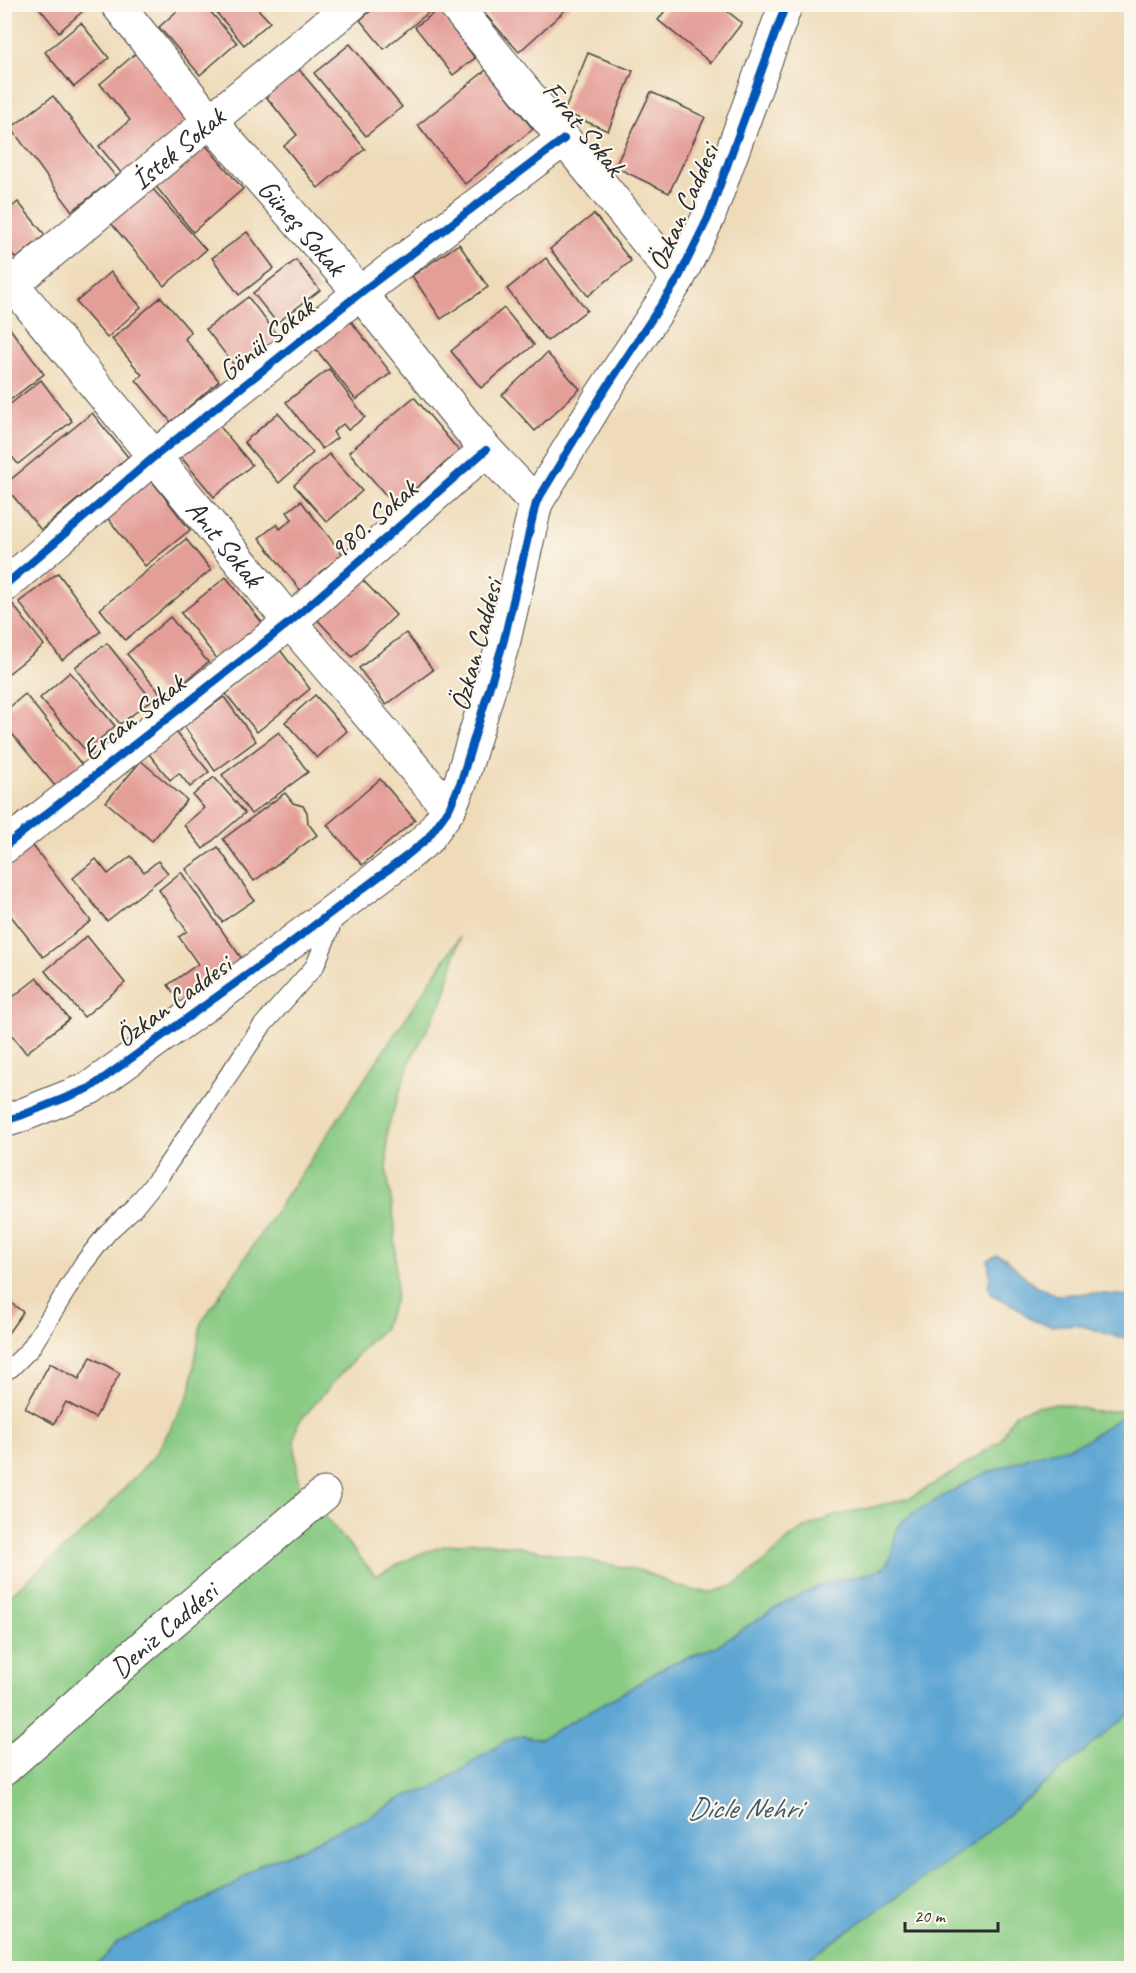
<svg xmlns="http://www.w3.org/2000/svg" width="1136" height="1973" font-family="Caveat,sans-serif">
<rect width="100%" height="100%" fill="#fbf7ec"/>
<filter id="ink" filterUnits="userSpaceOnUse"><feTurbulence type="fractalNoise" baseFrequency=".0167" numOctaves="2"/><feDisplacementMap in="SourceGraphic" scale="12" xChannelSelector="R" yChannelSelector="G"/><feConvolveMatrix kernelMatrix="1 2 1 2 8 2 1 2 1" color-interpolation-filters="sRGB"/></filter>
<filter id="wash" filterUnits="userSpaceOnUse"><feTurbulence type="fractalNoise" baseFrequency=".008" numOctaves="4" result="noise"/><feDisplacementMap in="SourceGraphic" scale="24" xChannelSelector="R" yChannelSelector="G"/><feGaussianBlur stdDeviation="1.35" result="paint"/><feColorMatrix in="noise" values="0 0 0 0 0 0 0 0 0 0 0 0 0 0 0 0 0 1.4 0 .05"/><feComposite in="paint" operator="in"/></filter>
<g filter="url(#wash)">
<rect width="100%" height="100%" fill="#efdbb9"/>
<g fill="#89cb83" stroke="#5a7b57" stroke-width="1.5">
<polygon points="460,937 443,1000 410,1061 387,1130 387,1173 395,1225 396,1297 383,1329 368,1343 298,1423 294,1440 299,1487 376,1576 417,1555 444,1546 473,1542 516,1546 642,1571 677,1586 696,1591 713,1592 733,1586 768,1559 792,1536 807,1527 831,1517 910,1498 954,1472 1000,1441 1015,1413 1040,1405 1061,1404 1098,1412 1131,1410 1085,1441 915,1512 901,1522 896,1532 891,1558 884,1567 875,1572 826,1583 782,1604 715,1647 668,1665 628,1690 540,1739 523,1736 450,1776 432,1789 405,1796 364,1820 348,1825 299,1850 261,1864 231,1887 118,1942 102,1960 91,1968 5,1968 4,1600 87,1529 156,1454 190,1393 201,1323"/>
<polygon points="1131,1712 1131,1968 795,1968 975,1842"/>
</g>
<g fill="#5da6d4" stroke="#446880" stroke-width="1.5">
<polygon points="997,1255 1005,1258 1035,1286 1057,1295 1091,1293 1131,1296 1131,1337 1120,1338 1076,1324 1051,1326 1032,1320 1015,1306 992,1295 988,1285 990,1278 988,1260"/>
<polygon points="1131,1410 1131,1712 975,1842 795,1968 91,1968 102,1960 118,1942 231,1887 261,1864 299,1850 348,1825 364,1820 405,1796 432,1789 505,1741 523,1736 540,1739 628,1690 668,1665 715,1647 782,1604 826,1583 875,1572 884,1567 891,1558 896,1532 902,1522 915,1512 977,1477 1032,1456 1069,1447 1085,1441"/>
</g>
<g id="blocks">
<g fill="#e49e98">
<polygon points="36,4 91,4 59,32"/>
<polygon points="185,4 204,4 237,43 200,75 159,27"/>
<polygon points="209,4 264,4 258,9 270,22 244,45"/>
<polygon points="379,4 421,4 428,13 384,49 360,20"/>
<polygon points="494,4 572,4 519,52 484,13"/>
<polygon points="670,4 718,4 742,23 711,63 658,20"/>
<polygon points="438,10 475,58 453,75 415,27"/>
<polygon points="81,23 109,58 74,87 45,52"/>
<polygon points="350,44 402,107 366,136 314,73"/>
<polygon points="136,53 190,118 122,174 99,146 130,120 100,84"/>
<polygon points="588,53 633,71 608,131 564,112"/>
<polygon points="4,64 10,64 9,128 4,128"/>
<polygon points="297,67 365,149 318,188 284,146 297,135 264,94"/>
<polygon points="486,70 533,129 465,184 418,125"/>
<polygon points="651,92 705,117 669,193 615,167"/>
<polygon points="53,96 116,177 72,211 11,128"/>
<polygon points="203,142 243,189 193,232 154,184"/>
<polygon points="152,188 206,250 164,286 110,222"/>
<polygon points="18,202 45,235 16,259 4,244 4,213"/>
<polygon points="594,214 631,261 588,296 550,249"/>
<polygon points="247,232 274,268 239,295 212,258"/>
<polygon points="459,244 488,287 441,319 412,276"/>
<polygon points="546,258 587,310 547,341 507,289"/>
<polygon points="296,260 320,290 277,323 253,293"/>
<polygon points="111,272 141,307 107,338 76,302"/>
<polygon points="161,297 191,332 185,339 219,381 171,422 136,380 142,375 112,339"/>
<polygon points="248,297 279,337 237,369 206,329"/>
<polygon points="504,308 534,345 481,388 451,351"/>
<polygon points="350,320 391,373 356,400 315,348"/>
<polygon points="8,326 44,374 5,404 5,328"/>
<polygon points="547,353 580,389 535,431 502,395"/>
<polygon points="329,369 365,417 348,430 343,424 333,432 337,438 322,449 286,402"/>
<polygon points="41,380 72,421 18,464 4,447 4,409"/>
<polygon points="414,397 459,451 395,506 349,452"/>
<polygon points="92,413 128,457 41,530 4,485"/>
<polygon points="278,413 313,453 279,483 244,442"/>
<polygon points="218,424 252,465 214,497 180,456"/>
<polygon points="329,454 362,491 327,522 294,485"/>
<polygon points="148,476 190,530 145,566 103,512"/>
<polygon points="301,501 347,560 331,564 319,573 324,579 304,595 259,538 277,524 280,529 292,519 287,512"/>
<polygon points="186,539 211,570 125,640 100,609"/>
<polygon points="58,573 101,631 62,660 19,602"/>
<polygon points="357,574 396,615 352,657 314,616"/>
<polygon points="226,577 263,624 218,660 181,613"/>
<polygon points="8,598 44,645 4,677 4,600"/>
<polygon points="170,617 208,662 165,699 127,654"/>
<polygon points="406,633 433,670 386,705 359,668"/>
<polygon points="107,643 152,700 120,724 75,667"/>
<polygon points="280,650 310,689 257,732 226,694"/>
<polygon points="70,672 115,726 86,751 40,698"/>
<polygon points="25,694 82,765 55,786 4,724 4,712"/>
<polygon points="315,695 347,731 317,758 285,722"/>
<polygon points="224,697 256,741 215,771 184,726"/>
<polygon points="176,732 209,772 190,787 179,773 170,780 149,754"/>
<polygon points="279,732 308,772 251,814 222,775"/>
<polygon points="141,761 187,800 152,841 106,802"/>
<polygon points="214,777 245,813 203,849 184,825 204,808 193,795"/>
<polygon points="380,779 415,820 362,865 327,825"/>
<polygon points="285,793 293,803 303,806 307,812 308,823 317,835 254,881 223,839"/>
<polygon points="30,842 91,921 43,957 4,907 4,862"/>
<polygon points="218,847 254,900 222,922 186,869"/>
<polygon points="131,856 144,872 158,861 168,873 107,921 73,878 96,859 108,874"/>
<polygon points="181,872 242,959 181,1003 168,985 198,964 179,937 187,931 159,890"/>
<polygon points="87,936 125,983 84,1017 45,971"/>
<polygon points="37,978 69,1019 26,1053 4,1025 4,1004"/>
<polygon points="4,1298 23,1312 4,1339"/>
<polygon points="91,1357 120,1373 95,1418 66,1402 54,1424 25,1408 50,1363 79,1379"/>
</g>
</g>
</g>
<g filter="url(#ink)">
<use href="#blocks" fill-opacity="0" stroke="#484540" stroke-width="1.5"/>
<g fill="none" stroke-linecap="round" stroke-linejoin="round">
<defs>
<polyline id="service" points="4,1371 11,1368 30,1349 83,1264 108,1232 133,1209 159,1177 262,1026 315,966 336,914"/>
<g id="minor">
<path id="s1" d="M117,4L210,121L360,293L486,450L536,503"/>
<polyline points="454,4 678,279"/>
<path id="s2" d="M4,274L290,622L449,809"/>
<path id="s3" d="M4,291L352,4"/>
<polyline points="4,586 154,457 360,293 564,139"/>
<polyline points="4,847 290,622 486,450"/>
</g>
<g id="tertiary">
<polyline points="4,1121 20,1116 90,1088 276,954 405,857 427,839 449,809 461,781 504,640 536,503 601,396 678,279 708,218 786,4"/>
<path id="s4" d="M4,1769L149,1641L324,1494"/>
</g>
</defs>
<use href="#service" stroke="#484540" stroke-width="20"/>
<use href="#minor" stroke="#484540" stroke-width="35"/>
<use href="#tertiary" stroke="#484540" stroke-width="35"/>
<use href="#service" stroke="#fff" stroke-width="18"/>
<use href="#minor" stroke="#fff" stroke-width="33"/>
<use href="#tertiary" stroke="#fff" stroke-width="33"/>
<defs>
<g id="cycleway">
<polyline points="4,586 154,457 360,293 564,139"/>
<polyline points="4,847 290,622 486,450"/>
<polyline points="4,1121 20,1116 90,1088 276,954 405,857 427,839 449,809 461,781 504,640 536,503 601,396 678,279 708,218 786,4"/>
</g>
</defs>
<use href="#cycleway" stroke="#fbf7ec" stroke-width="11"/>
<use href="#cycleway" stroke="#0057b8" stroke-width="8"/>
</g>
</g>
<g text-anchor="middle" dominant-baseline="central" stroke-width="4.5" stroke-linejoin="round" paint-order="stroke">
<g font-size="28" fill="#2b2b2b" stroke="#fbf7ec">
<text transform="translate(584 128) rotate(51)">Fırat Sokak</text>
<text stroke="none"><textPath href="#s3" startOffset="225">İstek Sokak</textPath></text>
<text transform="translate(683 207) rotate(-66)">Özkan Caddesi</text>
<text stroke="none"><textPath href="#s1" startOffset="290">Güneş Sokak</textPath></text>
<text transform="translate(266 339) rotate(-39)">Gönül Sokak</text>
<text transform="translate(373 519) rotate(-41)">980. Sokak</text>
<text stroke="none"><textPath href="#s2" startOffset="348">Anıt Sokak</textPath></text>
<text transform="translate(476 645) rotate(-75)">Özkan Caddesi</text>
<text transform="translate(133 717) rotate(-38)">Ercan Sokak</text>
<text transform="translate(173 1001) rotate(-36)">Özkan Caddesi</text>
<text stroke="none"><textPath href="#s4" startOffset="212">Deniz Caddesi</textPath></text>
</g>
<g font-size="30" font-style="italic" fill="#3f5c6f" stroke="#fbf7ec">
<text x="744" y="1808">Dicle Nehri</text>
</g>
</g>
<rect width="1136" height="1973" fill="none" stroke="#fbf7ec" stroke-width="24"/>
<path d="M905 1922v9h93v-9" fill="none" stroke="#2b2b2b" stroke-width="3"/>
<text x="914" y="1922" font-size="18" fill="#2b2b2b" stroke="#fbf7ec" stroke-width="4.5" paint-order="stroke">20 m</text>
</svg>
